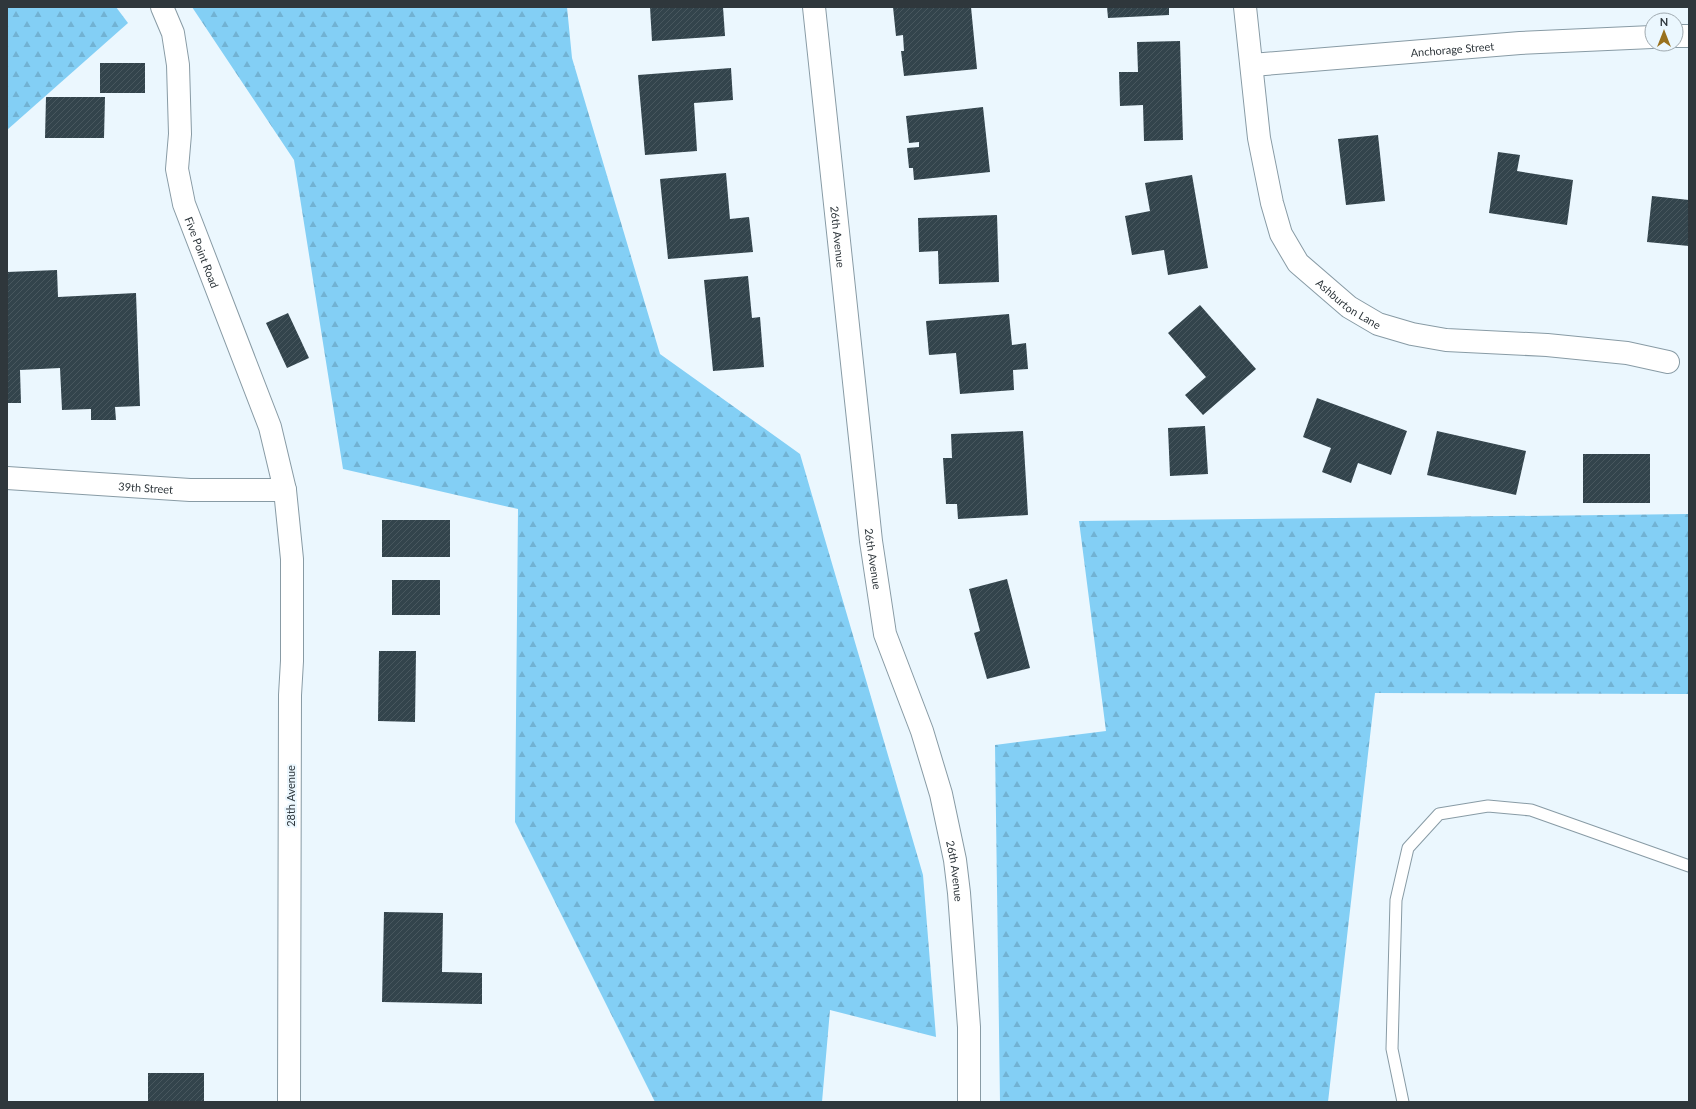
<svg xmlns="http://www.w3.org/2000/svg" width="1696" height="1109" font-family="Lato,sans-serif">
<defs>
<pattern id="forest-firs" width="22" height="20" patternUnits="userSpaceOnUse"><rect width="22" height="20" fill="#83cff5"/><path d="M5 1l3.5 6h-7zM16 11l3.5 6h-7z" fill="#71b2d3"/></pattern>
<pattern id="building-hatch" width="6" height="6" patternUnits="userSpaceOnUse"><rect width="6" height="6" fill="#33444c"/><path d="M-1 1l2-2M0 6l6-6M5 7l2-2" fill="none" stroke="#48575e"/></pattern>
</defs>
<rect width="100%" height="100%" fill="#ebf7fe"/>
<g fill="url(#forest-firs)">
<polygon points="7,7 116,7 128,23 7,130"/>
<polygon points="192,7 567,7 572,58 660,354 800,454 923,875 936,1037 830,1010 822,1102 655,1102 515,822 518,509 343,469 294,160"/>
<polygon points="1689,514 1689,694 1375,693 1328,1102 1000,1102 995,745 1106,731 1079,521"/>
</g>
<g fill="url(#building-hatch)">
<polygon points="650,7 723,7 725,36 652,41"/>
<polygon points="893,7 971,7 977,69 904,76 901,51 904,51 903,35 896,36"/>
<polygon points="1107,7 1169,7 1169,15 1108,18"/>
<polygon points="1180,41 1183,140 1144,141 1143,105 1120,106 1119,72 1138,72 1137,42"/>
<rect x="100" y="63" width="45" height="30"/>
<polygon points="731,68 733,100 694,103 697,151 645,155 638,75"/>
<polygon points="46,97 105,97 104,138 45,138"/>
<polygon points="983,107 990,172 914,180 913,168 909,168 907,148 919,147 919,142 909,143 906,116"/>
<polygon points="1378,135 1385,201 1346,205 1338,139"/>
<polygon points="1498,152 1520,155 1517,171 1573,180 1567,225 1489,213"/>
<polygon points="726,173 730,219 749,217 753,252 668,259 660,179"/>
<polygon points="1192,175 1208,268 1168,275 1164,250 1132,255 1125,216 1150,211 1145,183"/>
<polygon points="1652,196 1689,200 1689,246 1647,242"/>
<polygon points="997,215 999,282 939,284 938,251 919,252 918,218"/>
<polygon points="57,270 58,297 136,293 140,406 115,407 116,420 91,420 91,409 62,410 60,368 20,370 21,403 7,403 7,272"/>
<polygon points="748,276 752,318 760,317 764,367 713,371 704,280"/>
<polygon points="1200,305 1256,369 1203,415 1185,395 1206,377 1168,333"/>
<polygon points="288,313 309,358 287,368 266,323"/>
<polygon points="1009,314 1012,345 1026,343 1028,369 1013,370 1014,390 960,394 956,353 929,355 926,321"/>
<polygon points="1317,398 1407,431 1391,475 1358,463 1351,483 1322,472 1331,448 1303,437"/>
<polygon points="1205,426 1208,474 1170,476 1168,428"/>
<polygon points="1023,431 1028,515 958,519 957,504 946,504 943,458 952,458 951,434"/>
<polygon points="1437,431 1526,451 1516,495 1427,475"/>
<rect x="1583" y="454" width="67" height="49"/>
<rect x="382" y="520" width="68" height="37"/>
<polygon points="1007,579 1030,668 987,679 974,633 980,631 969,589"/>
<rect x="392" y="580" width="48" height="35"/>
<polygon points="379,651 416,651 415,722 378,721"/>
<polygon points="384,912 443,913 442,972 482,973 482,1004 382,1002"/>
<rect x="148" y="1073" width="56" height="29"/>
</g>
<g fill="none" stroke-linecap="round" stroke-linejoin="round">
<defs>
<polyline id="service" points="1403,1102 1392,1049 1396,900 1408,848 1439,814 1488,806 1531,810 1689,866"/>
<g id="minor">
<path id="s1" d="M162,7L173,33L178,65L180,134L177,169L184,204L270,427L285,490L292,559V661L290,695L289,1102"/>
<path id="s2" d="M814,7L871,541L885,634L922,731L941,794L955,860L959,893L969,1027V1102"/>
<path id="s3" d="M1245,7L1259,138L1272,203L1281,234L1298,263L1349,307L1378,324L1412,334L1446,340L1547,345L1627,353L1668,362"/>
<polyline points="1676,36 1689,36"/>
<path id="s4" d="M1252,65L1520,43L1652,37"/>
<path id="s5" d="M7,478L190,490H285"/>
</g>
</defs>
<use href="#service" stroke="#889ba5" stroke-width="13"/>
<use href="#minor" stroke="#889ba5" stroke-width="24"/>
<use href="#service" stroke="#fff" stroke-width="11"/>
<use href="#minor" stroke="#fff" stroke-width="22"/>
</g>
<g text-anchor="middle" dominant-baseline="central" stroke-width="4" stroke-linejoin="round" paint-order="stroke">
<g font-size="11" fill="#2f373c" stroke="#ebf7fe">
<text stroke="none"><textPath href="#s4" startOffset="201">Anchorage Street</textPath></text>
<text stroke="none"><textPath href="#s2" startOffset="231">26th Avenue</textPath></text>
<text stroke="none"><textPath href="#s1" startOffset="252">Five Point Road</textPath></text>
<text stroke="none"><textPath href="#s3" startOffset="329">Ashburton Lane</textPath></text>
<text stroke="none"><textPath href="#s5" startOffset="139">39th Street</textPath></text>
<text stroke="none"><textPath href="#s2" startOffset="555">26th Avenue</textPath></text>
<text transform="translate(290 796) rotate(-90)">28th Avenue</text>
<text stroke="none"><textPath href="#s2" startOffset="879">26th Avenue</textPath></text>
</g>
</g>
<rect width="1696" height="1109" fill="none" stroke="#2f373c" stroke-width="16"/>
<g transform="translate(1664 32)"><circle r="19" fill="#ebf7fe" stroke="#a0aab0"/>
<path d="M0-3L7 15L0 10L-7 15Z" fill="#99711d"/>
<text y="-6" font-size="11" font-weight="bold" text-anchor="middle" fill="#2f373c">N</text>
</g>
</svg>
